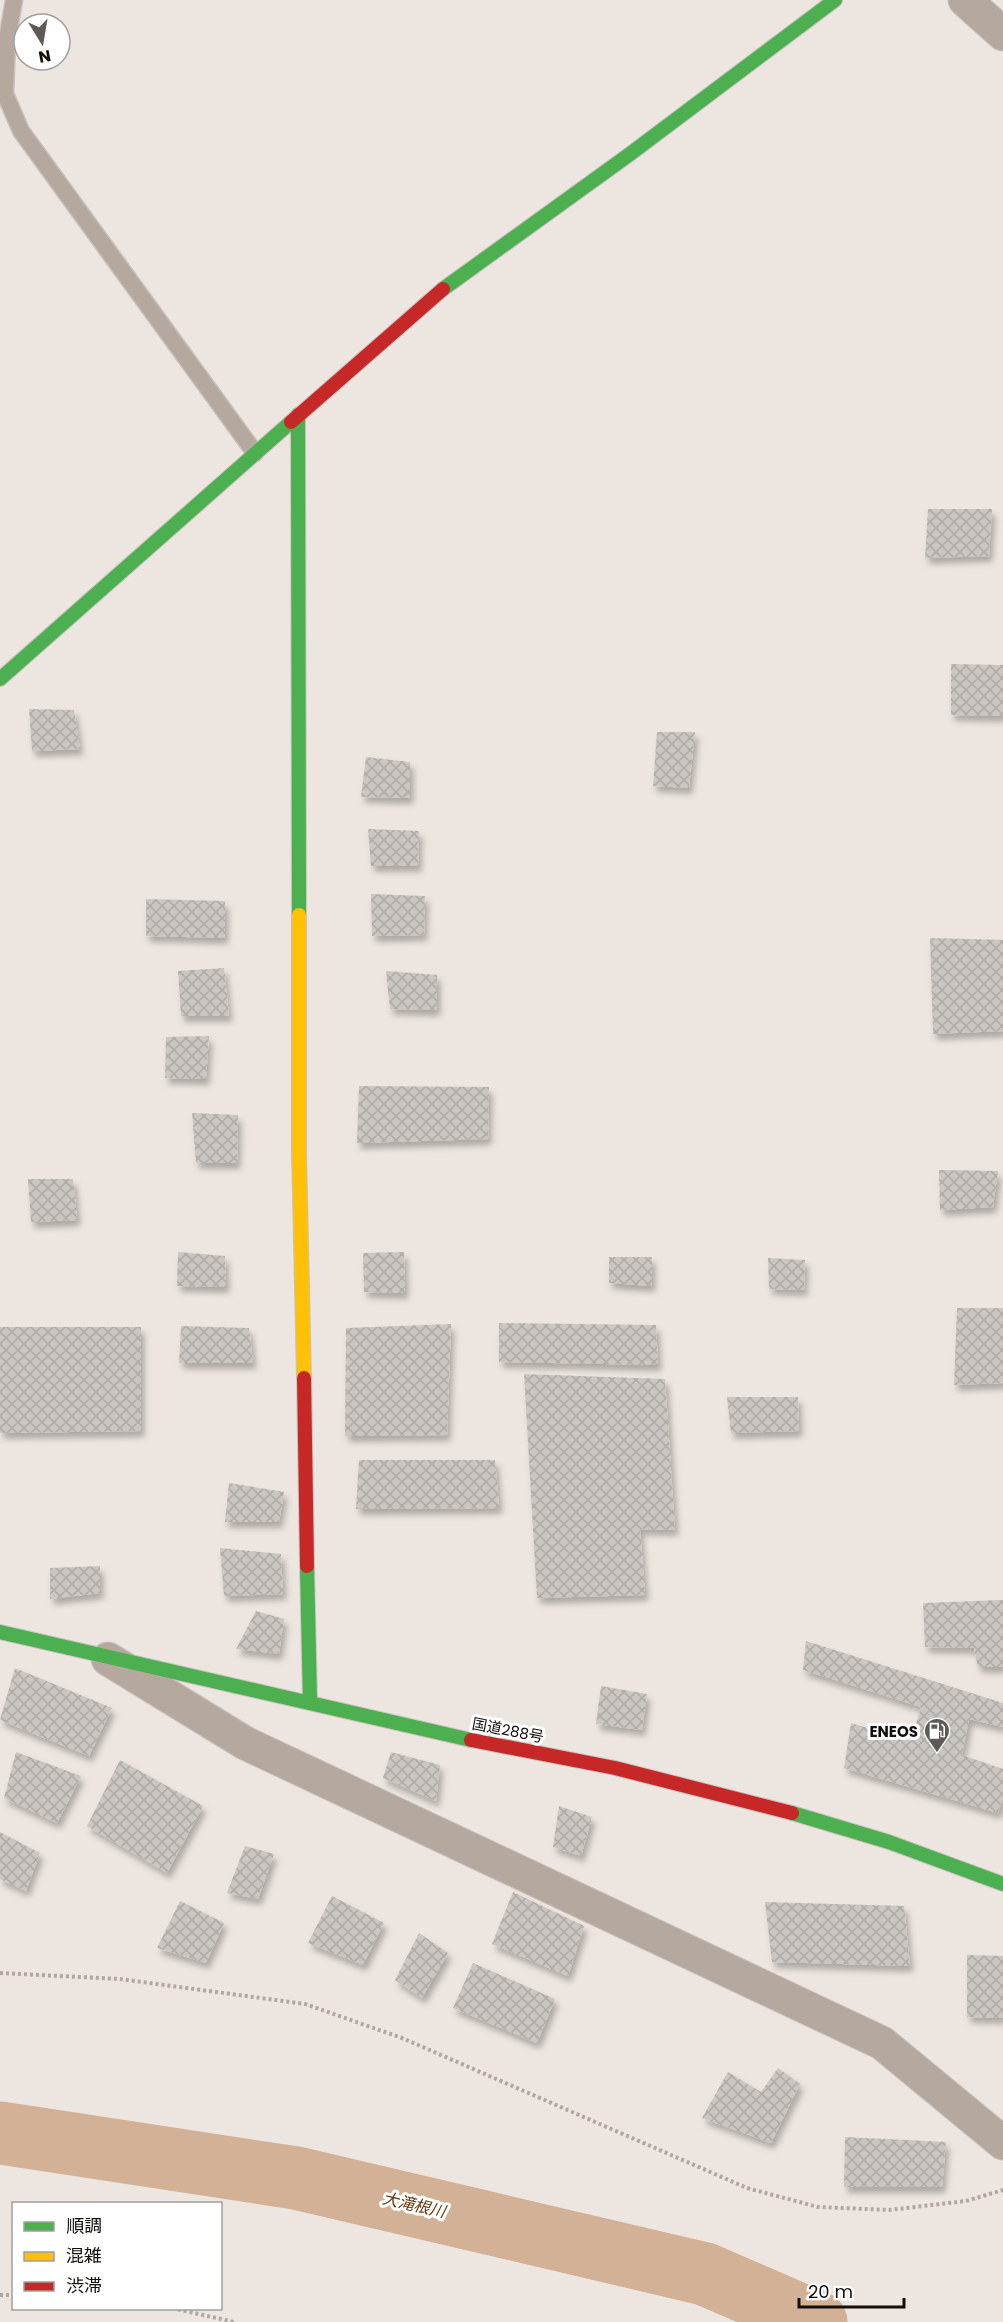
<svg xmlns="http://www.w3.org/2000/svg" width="1003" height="2322" font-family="Poppins,'Noto Sans JP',sans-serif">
<defs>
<pattern id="building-cross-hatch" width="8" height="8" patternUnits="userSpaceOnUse" patternTransform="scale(1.5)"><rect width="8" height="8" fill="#cbc6c1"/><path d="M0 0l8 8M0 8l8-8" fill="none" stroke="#ada9a4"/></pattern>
<filter id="shadow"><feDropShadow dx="3.5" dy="6" stdDeviation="3" flood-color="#0004"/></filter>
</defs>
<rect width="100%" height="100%" fill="#ede6e0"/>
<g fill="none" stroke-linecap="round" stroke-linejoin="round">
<polyline stroke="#d2b197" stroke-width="63" points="0,2133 296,2178 705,2274 816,2322"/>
</g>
<g fill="url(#building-cross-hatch)" filter="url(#shadow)">
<polygon points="928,509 992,509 989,556 925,558"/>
<polygon points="951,664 1003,665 1003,716 951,715"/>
<polygon points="29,709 74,710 80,749 32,751"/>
<polygon points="657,732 695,732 689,788 653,786"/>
<polygon points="366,757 410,762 410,798 361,797"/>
<polygon points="368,829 419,831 418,866 371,866"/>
<polygon points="371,894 425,896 424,935 372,936"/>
<polygon points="146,899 225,901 225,938 146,936"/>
<polygon points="930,938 1003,940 1003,1031 933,1034"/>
<polygon points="224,968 229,1016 181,1016 178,971"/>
<polygon points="386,971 437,975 437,1010 390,1009"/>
<polygon points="209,1036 206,1079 165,1078 166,1037"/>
<polygon points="359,1086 489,1087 488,1139 357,1143"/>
<polygon points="192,1113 238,1115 237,1163 196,1163"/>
<polygon points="939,1170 998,1171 993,1207 940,1210"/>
<polygon points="28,1179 73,1179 77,1220 31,1222"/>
<polygon points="178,1252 225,1256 226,1287 177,1286"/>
<polygon points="404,1252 405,1293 364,1292 363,1253"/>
<polygon points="609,1257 652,1257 652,1286 609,1283"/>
<polygon points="768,1258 805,1260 804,1290 769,1289"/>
<polygon points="957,1308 1003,1308 1003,1383 954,1385"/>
<polygon points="499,1323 656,1325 658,1365 499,1362"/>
<polygon points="451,1324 447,1435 345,1436 346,1328"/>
<polygon points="181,1326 249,1328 253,1363 179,1363"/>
<polygon points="0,1327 141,1327 141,1431 0,1433"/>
<polygon points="524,1374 665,1379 675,1530 640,1529 645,1595 537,1598"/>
<polygon points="727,1397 798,1397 799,1431 731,1433"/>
<polygon points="359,1460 495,1460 499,1508 356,1509"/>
<polygon points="229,1483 284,1492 279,1522 225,1522"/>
<polygon points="220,1548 281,1554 283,1594 224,1596"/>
<polygon points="100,1566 100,1593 50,1599 50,1568"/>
<polygon points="1003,1600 1003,1667 978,1667 974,1648 925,1647 923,1603"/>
<polygon points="256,1611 284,1619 279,1654 236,1649"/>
<polygon points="806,1641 1003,1703 1003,1727 969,1719 962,1755 1003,1769 1003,1798 998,1813 844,1768 851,1723 911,1741 921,1707 803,1670"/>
<polygon points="15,1668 112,1708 89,1756 0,1720"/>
<polygon points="601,1686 647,1694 642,1730 596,1724"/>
<polygon points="16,1752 81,1776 57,1823 4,1798"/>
<polygon points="391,1752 440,1765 436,1801 383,1778"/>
<polygon points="120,1760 203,1806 167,1873 87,1826"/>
<polygon points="559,1806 592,1817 581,1856 553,1847"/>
<polygon points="0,1832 40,1853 26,1891 0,1879"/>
<polygon points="245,1846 274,1854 258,1899 227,1893"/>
<polygon points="513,1892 584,1926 568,1976 492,1944"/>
<polygon points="332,1896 384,1923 363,1965 308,1943"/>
<polygon points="180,1901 224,1923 206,1963 157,1948"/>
<polygon points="765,1902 904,1906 910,1966 772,1962"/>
<polygon points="419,1933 448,1953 422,1998 395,1980"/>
<polygon points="967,1955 1003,1956 1003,2018 967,2017"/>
<polygon points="473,1963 555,1999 537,2043 453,2008"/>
<polygon points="778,2068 800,2084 771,2143 702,2118 728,2072 761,2092"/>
<polygon points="845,2137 946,2142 942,2187 844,2187"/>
</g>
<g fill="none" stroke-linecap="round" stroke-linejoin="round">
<defs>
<polyline id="lane" points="14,0 7,40 5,94 21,131 255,453"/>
<g id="street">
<polyline points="965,0 1003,34"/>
<polyline points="108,1659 245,1743 882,2043 1003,2143"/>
</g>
<g id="fast">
<polyline points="443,289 630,154 835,0"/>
<polyline points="298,415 299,915"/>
<polyline points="0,679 291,422"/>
<polyline points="307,1566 310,1701"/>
<polyline points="0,1632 471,1740"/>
<polyline points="792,1813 889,1842 1003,1884"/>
</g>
<polyline id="slow" points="299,915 299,1151 304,1378"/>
<g id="jam">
<polyline points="291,422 443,289"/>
<polyline points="304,1378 307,1566"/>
<polyline points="471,1740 615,1768 792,1813"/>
</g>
</defs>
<use href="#lane" stroke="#c9c3bf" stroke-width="19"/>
<use href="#street" stroke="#c9c3bf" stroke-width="35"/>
<use href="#fast" stroke="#c9c3bf" stroke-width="16"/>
<use href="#slow" stroke="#c9c3bf" stroke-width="16"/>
<use href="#jam" stroke="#c9c3bf" stroke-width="16"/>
<g stroke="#b0a7a0" stroke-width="4" stroke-dasharray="3 3" stroke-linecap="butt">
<polyline points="0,1973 120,1979 305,2004 402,2038 747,2188 818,2207 889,2210 966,2201 1003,2190"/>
<polyline points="0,2295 14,2295"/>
<polyline points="172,2308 234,2322"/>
</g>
<use href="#lane" stroke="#b5a99f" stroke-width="16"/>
<use href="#street" stroke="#b5a99f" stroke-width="33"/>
<use href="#fast" stroke="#4caf50" stroke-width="14"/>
<use href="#slow" stroke="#ffc107" stroke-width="14"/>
<use href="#jam" stroke="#c62828" stroke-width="14"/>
</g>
<defs>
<symbol id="fuel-pin" viewBox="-11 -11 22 30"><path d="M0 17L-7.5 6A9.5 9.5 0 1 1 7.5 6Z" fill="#5f5a55" stroke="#fff"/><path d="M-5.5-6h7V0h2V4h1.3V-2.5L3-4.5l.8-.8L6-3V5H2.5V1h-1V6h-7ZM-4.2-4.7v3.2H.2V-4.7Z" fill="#fff"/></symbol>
</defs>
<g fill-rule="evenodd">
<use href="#fuel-pin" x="922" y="1716" width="30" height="40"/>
</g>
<g text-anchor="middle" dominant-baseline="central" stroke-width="6" stroke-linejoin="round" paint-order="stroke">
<g font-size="15" fill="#120e0a" stroke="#fff">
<text transform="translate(508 1730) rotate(11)">国道288号</text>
</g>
<g font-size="15" font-weight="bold" fill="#120e0a" stroke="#fff" text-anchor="end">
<text x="918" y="1731">ENEOS</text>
</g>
<g font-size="16" font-style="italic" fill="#653a12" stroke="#fff">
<text transform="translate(414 2205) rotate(13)">大滝根川</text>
</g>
</g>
<rect x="12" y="2202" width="210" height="108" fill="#ffffff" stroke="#a09f9d" stroke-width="1.5"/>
<rect x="24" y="2222" width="30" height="9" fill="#4caf50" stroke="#a09f9d" stroke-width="1.5"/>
<text x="66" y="2232" font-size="18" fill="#120e0a">順調</text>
<rect x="24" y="2252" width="30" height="9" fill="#ffc107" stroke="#a09f9d" stroke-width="1.5"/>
<text x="66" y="2262" font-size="18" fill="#120e0a">混雑</text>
<rect x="24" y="2282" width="30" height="9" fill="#c62828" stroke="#a09f9d" stroke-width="1.5"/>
<text x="66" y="2292" font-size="18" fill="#120e0a">渋滞</text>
<g transform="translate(42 42) rotate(169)"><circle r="28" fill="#ffffff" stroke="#a09f9d" stroke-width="1.5"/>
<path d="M0-4.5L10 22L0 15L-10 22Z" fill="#5f5a55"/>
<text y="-9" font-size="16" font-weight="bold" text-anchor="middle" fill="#120e0a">N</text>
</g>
<path d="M799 2298v9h105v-9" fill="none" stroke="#120e0a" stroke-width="3"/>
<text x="808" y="2298" font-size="18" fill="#120e0a" stroke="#ffffff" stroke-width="4.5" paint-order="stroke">20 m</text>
</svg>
